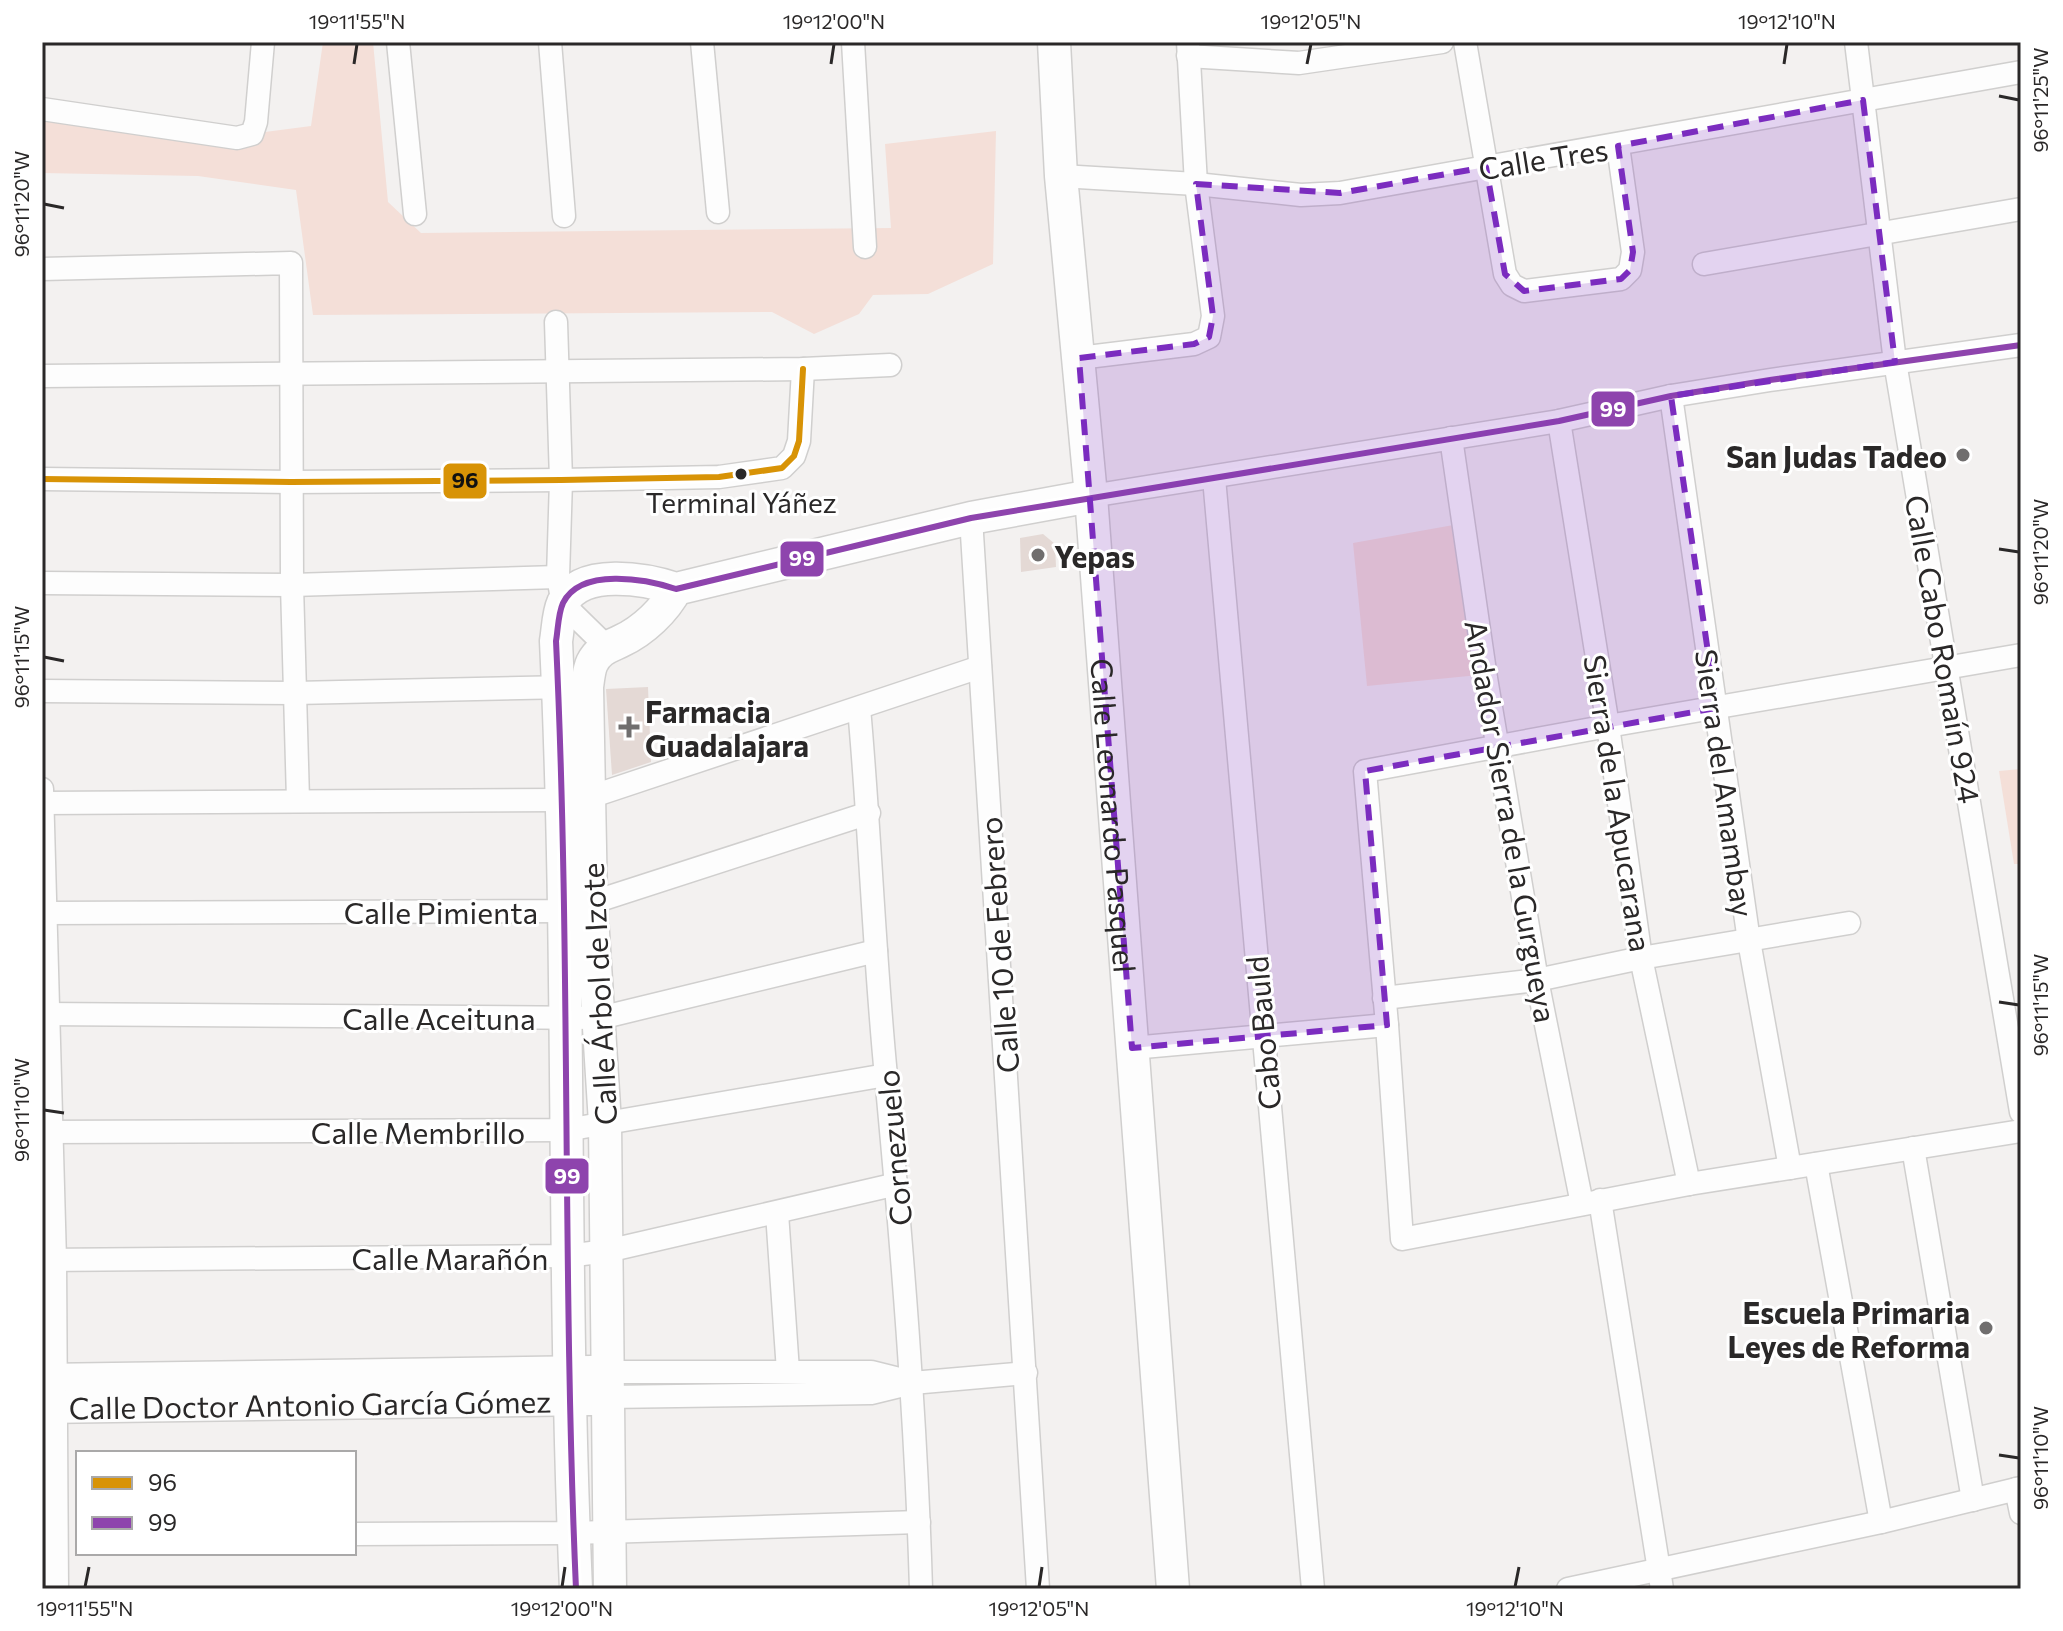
<svg xmlns="http://www.w3.org/2000/svg" width="2063" height="1631" font-family="Commissioner,sans-serif">
<rect width="100%" height="100%" fill="#f3f1f0"/>
<g fill="#f4dfd8">
<polygon points="323,42 373,42 388,202 421,233 891,228 885,144 996,131 993,264 928,294 873,295 859,314 814,334 772,312 313,315 296,190 198,176 42,173 42,100 265,132 311,126"/>
<polygon points="1459,524 1479,675 1367,686 1353,543"/>
<polygon points="2021,769 2021,864 2014,864 1999,771"/>
</g>
<g fill="#e4d9d5">
<polygon points="1043,534 1055,544 1056,567 1021,572 1020,538"/>
<polygon points="648,687 651,762 612,775 606,689"/>
</g>
<g fill="none" stroke-linecap="round" stroke-linejoin="round">
<defs>
<g id="street">
<polyline points="398,42 415,214"/>
<polyline points="550,42 564,216"/>
<polyline points="702,42 718,212"/>
<polyline points="853,42 865,247"/>
<polyline points="1465,42 1505,274 1512,285 1524,291 1621,279 1630,270 1633,252 1618,146"/>
<polyline points="1856,42 1895,362 2021,1112"/>
<polyline points="1188,56 1299,63 1442,42"/>
<polyline points="42,109 237,138 252,134 256,122 263,42"/>
<polyline points="1061,176 1196,184 1301,195 1340,193 2021,72"/>
<polyline points="1704,264 2021,209"/>
<polyline points="42,269 291,263 292,585 298,800"/>
<polyline points="556,322 561,480 558,577 563,604 606,646"/>
<polyline points="1079,358 1194,344 1209,337 1213,316 1196,184 1188,42"/>
<polyline points="42,376 803,369 890,365"/>
<polyline points="1671,396 1749,941 1790,1168"/>
<polyline points="1559,421 1608,726 1641,958 1689,1184"/>
<polyline points="1451,438 1486,678 1537,980 1582,1204"/>
<polyline points="1214,478 1313,1589"/>
<polyline points="42,479 291,482 561,480 719,477 782,468 794,456 799,441 803,369"/>
<polyline points="1091,496 1559,421 1671,396 1770,380 2021,345"/>
<polyline points="971,518 1038,1589"/>
<polyline points="42,583 292,585 558,577"/>
<polyline points="2021,655 1608,726 1365,771 1387,1025 1402,1239 1689,1184 2021,1131"/>
<polyline points="42,691 295,693 569,687"/>
<path d="M859,708C870,830 874,953 886,1076C902,1247 916,1417 921,1589"/>
<polyline points="42,789 55,1260 57,1589"/>
<polyline points="590,797 980,667"/>
<polyline points="42,803 560,800"/>
<polyline points="45,913 566,911 869,813"/>
<polyline points="1384,998 1537,980 1641,958 1849,923"/>
<polyline points="42,1014 600,1018 876,951"/>
<polyline points="1132,1048 1387,1025"/>
<polyline points="42,1132 566,1130 886,1075"/>
<polyline points="1913,1148 1973,1500"/>
<polyline points="1816,1164 1881,1522"/>
<polyline points="1600,1200 1662,1589"/>
<polyline points="777,1213 788,1371"/>
<polyline points="42,1260 567,1256 607,1251 897,1184"/>
<polyline points="607,1372 871,1372 907,1381"/>
<polyline points="608,1397 871,1393 912,1383 1026,1373"/>
<polyline points="2016,1489 2021,1513"/>
<polyline points="354,1534 573,1533 919,1522"/>
<polyline points="1568,1589 1881,1522 2021,1488"/>
</g>
<g id="secondary">
<path id="s1" d="M1054,42L1061,176L1091,496L1173,1589"/>
<polyline points="42,1380 592,1372"/>
<path id="s2" d="M42,1407L591,1399"/>
<path d="M576,1589C562,1273 571,957 556,641C558,630 558,614 563,603C581,567 646,579 676,589L971,518L1091,496"/>
<path d="M610,1589L605,1123L591,901L587,687C588,680 589,669 592,663C599,649 609,647 621,641C643,631 665,610 676,589"/>
</g>
</defs>
<use href="#street" stroke="#d0cfce" stroke-width="25"/>
<use href="#secondary" stroke="#d0cfce" stroke-width="35"/>
<use href="#street" stroke="#fdfdfd" stroke-width="22"/>
<use href="#secondary" stroke="#fdfdfd" stroke-width="32"/>
<defs>
<polyline id="bus-1" points="42,479 291,482 561,480 719,477 782,468 794,456 799,441 803,369"/>
<path id="bus-2" d="M576,1589C562,1273 571,957 556,641C558,630 558,614 563,603C581,567 646,579 676,589L971,518L1559,421L1671,396L1770,380L2021,345"/>
</defs>
<use href="#bus-1" stroke="#fff" stroke-width="12"/>
<use href="#bus-2" stroke="#fff" stroke-width="12"/>
<use href="#bus-1" stroke="#d89306" stroke-width="6"/>
<use href="#bus-2" stroke="#8e44ad" stroke-width="6"/>
</g>
<path fill="#7b2cbf" fill-opacity="0.2" stroke="#7b2cbf" stroke-width="6" stroke-dasharray="16 10" stroke-linejoin="round" d="M1863,100L1895,362L1671,396L1716,708L1365,771L1387,1025L1132,1048L1079,358L1194,344L1209,337L1213,316L1196,184L1340,193L1486,167L1505,274L1524,291L1621,279L1630,270L1633,252L1618,146Z"/>
<path fill="none" stroke="#2a2828" stroke-width="3" d="M354,64L357,44M831,64L834,44M1307,64L1311,44M1784,64L1787,44M1999,96L2019,100M44,204L64,208M1999,549L2019,552M44,657L64,661M1999,1002L2019,1005M44,1110L64,1113M1999,1455L2019,1458M85,1587L89,1567M562,1587L565,1567M1039,1587L1042,1567M1515,1587L1519,1567"/>
<g fill="#706e6e" stroke="#fff" stroke-width="3">
<circle cx="1963" cy="455" r="8"/>
<circle cx="1038" cy="555" r="8"/>
<path d="M625 715h8v8h8v8h-8v8h-8v-8h-8v-8h8z"/>
<circle cx="1986" cy="1328" r="8"/>
</g>
<circle fill="#2a2828" stroke="#fff" stroke-width="3" cx="741" cy="474" r="7"/>
<g text-anchor="middle" dominant-baseline="central" stroke-width="6" stroke-linejoin="round" paint-order="stroke">
<g font-size="28" fill="#2a2828" stroke="#fff">
<text x="741" y="502">Terminal Yáñez</text>
</g>
<g font-size="30" fill="#2a2828" stroke="#fff">
<text transform="translate(1543 158) rotate(-9)">Calle Tres</text>
<text transform="translate(1944 649) rotate(80)">Calle Cabo Romaín 924</text>
<text transform="translate(1726 783) rotate(82)">Sierra del Amambay</text>
<text transform="translate(1619 803) rotate(81)">Sierra de la Apucarana</text>
<text stroke="none"><textPath href="#s1" startOffset="776">Calle Leonardo Pasquel</textPath></text>
<text transform="translate(1512 821) rotate(80)">Andador Sierra de la Gurgueya</text>
<text x="441" y="911">Calle Pimienta</text>
<text transform="translate(998 945) rotate(-94)">Calle 10 de Febrero</text>
<text transform="translate(598 994) rotate(-93)">Calle Árbol de Izote</text>
<text x="439" y="1017">Calle Aceituna</text>
<text transform="translate(1262 1033) rotate(-95)">Cabo Bauld</text>
<text x="418" y="1131">Calle Membrillo</text>
<text transform="translate(893 1148) rotate(-95)">Cornezuelo</text>
<text x="450" y="1257">Calle Marañón</text>
<text stroke="none"><textPath href="#s2" startOffset="268">Calle Doctor Antonio García Gómez</textPath></text>
</g>
<g font-size="30" font-weight="bold" fill="#2a2828" stroke="#fff" text-anchor="end">
<text x="1947" y="455">San Judas Tadeo</text>
<text x="1054" y="555" text-anchor="start">Yepas</text>
<text x="645" y="710" text-anchor="start">Farmacia<tspan x="645" dy="34">Guadalajara</tspan></text>
<text x="1970" y="1311">Escuela Primaria<tspan x="1970" dy="34">Leyes de Reforma</tspan></text>
</g>
</g>
<g stroke="#fff" stroke-width="3">
<rect x="1590" y="390" width="46" height="38" rx="8" fill="#8e44ad"/>
<rect x="442" y="462" width="46" height="38" rx="8" fill="#d89306"/>
<rect x="779" y="540" width="46" height="38" rx="8" fill="#8e44ad"/>
<rect x="544" y="1157" width="46" height="38" rx="8" fill="#8e44ad"/>
</g>
<g font-size="22" text-anchor="middle" font-weight="bold" fill="#fff">
<text x="1613" y="417">99</text>
<text x="802" y="566">99</text>
<text x="567" y="1184">99</text>
</g>
<g font-size="22" text-anchor="middle" font-weight="bold" fill="#111">
<text x="465" y="488">96</text>
</g>
<rect width="2063" height="1631" fill="none" stroke="#ffffff" stroke-width="88"/>
<rect x="76" y="1451" width="280" height="104" fill="#ffffff" stroke="#aaa9a9" stroke-width="2"/>
<rect x="92" y="1477" width="40" height="12" fill="#d89306" stroke="#aaa9a9" stroke-width="2"/>
<text x="148" y="1491" font-size="24" fill="#2a2828">96</text>
<rect x="92" y="1517" width="40" height="12" fill="#8e44ad" stroke="#aaa9a9" stroke-width="2"/>
<text x="148" y="1531" font-size="24" fill="#2a2828">99</text>
<rect x="44" y="44" width="1975" height="1543" fill="none" stroke="#2a2828" stroke-width="3"/>
<g font-size="20" text-anchor="middle" fill="#2a2828">
<text x="357" y="29">19°11'55"N</text>
<text x="834" y="29">19°12'00"N</text>
<text x="1311" y="29">19°12'05"N</text>
<text x="1787" y="29">19°12'10"N</text>
<text transform="translate(2041 100) rotate(-90)" y="7">96°11'25"W</text>
<text transform="translate(22 204) rotate(-90)" y="7">96°11'20"W</text>
<text transform="translate(2041 552) rotate(-90)" y="7">96°11'20"W</text>
<text transform="translate(22 657) rotate(-90)" y="7">96°11'15"W</text>
<text transform="translate(2041 1005) rotate(-90)" y="7">96°11'15"W</text>
<text transform="translate(22 1110) rotate(-90)" y="7">96°11'10"W</text>
<text transform="translate(2041 1458) rotate(-90)" y="7">96°11'10"W</text>
<text x="85" y="1616">19°11'55"N</text>
<text x="562" y="1616">19°12'00"N</text>
<text x="1039" y="1616">19°12'05"N</text>
<text x="1515" y="1616">19°12'10"N</text>
</g>
</svg>
